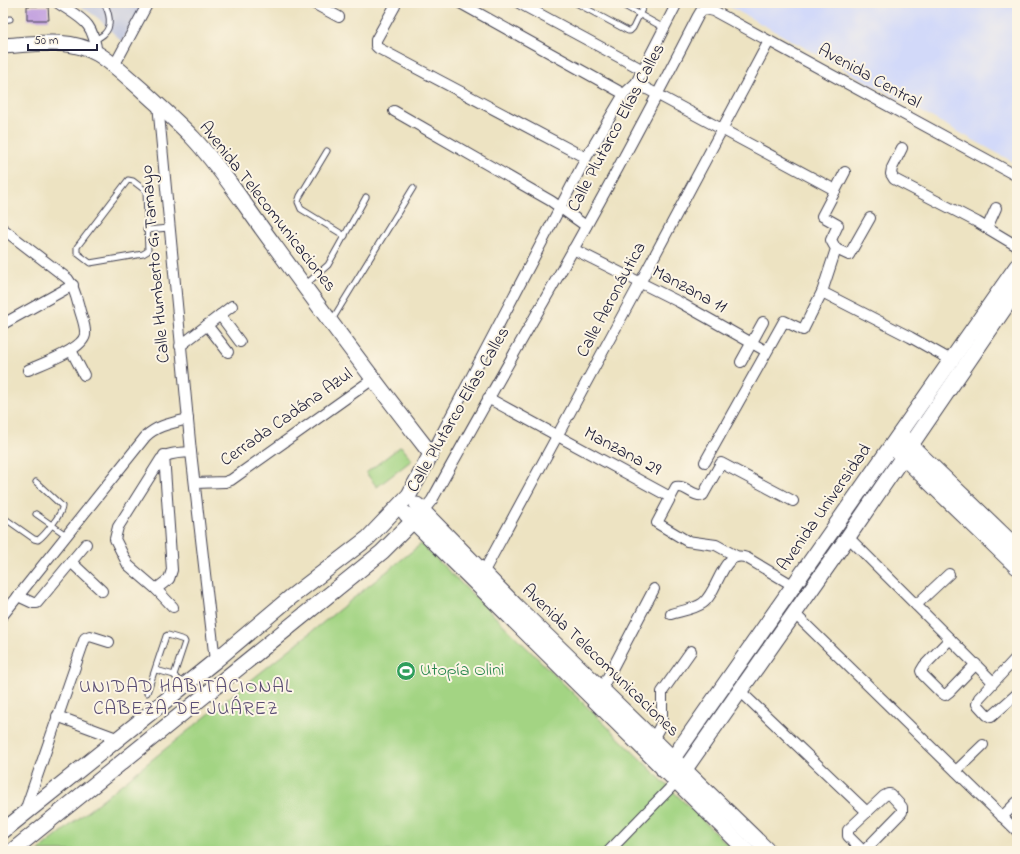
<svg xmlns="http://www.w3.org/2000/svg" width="1020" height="854" font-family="'Indie Flower',sans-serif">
<rect width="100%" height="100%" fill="#fcf5e5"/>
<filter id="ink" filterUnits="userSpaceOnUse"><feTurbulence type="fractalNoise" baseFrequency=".025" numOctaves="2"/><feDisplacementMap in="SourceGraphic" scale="8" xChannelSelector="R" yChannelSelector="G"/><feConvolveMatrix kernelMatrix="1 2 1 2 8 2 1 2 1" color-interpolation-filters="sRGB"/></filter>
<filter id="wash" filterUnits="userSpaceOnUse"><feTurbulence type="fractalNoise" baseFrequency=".012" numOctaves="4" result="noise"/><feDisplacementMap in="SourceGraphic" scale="16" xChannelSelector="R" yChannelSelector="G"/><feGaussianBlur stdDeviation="0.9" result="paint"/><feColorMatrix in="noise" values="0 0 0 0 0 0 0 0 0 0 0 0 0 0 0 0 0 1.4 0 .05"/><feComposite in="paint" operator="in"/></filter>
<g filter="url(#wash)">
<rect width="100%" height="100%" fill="#ede3c2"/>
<polygon fill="#d2d9f9" points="723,3 1017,3 1017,164"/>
<polygon fill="#bcc3de" points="76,3 144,3 122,42 98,18"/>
<g fill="#a3d483" stroke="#627b5f">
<polygon points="401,446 412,460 377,487 366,473"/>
<polygon points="421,544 734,851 38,851"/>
</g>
<g id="blocks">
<polygon fill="#bf9cdf" points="27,6 48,6 49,20 27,20"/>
</g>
</g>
<g filter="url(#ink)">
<use href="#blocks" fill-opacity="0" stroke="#403f4f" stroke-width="1"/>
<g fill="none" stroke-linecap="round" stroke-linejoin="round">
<defs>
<g id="lane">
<polyline points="576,3 628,31 630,31 633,28 645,3"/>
<polyline points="619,3 664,28"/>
<polyline points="3,20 10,19"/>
<path d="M95,40C98,38 102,36 104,34C113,26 109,12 104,3"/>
<polyline points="327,151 300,196 298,202 301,209 345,236"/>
<polygon points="128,180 133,181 146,191 148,251 143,254 90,263 77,253 77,247"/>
<polyline points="146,230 169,228"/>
<polyline points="305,285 328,265 366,197"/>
<polyline points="332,320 413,188"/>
<polyline points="36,514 66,535"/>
<path d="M7,520L34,539L38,540C44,536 63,513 62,506L36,482"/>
<polyline points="156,670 174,675"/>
<polyline points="147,693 166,636 168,635 184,640 185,642 174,675 182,685"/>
</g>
<g id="street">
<path d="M58,3C83,20 93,21 97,54"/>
<polyline points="313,3 339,17"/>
<polyline points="460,3 624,94"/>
<polyline points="519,3 643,70"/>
<polyline points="395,6 376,40 376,46 378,48 586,158"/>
<polyline points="114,66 148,3"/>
<polyline points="636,83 835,190"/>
<polyline points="158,104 191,452 215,661"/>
<polyline points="394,111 551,201 586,226"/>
<polyline points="902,148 892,168 891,174 894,179 977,222 1017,246"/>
<polyline points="987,228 996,208"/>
<path d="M3,229L68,279C75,288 77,300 80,311C82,318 86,327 85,335C82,350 41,364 28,370"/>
<polyline points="573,249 679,302 766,351"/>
<polyline points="836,249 849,255 870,218"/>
<polyline points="822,292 910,337 951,360"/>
<polyline points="220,315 240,342"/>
<polyline points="3,324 73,285"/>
<polyline points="207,325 228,352"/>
<polyline points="180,346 232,306"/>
<polyline points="71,350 84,375"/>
<polyline points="741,362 763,322"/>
<polyline points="488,398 670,497"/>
<polyline points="431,454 586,158 624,94 636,83 677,3"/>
<polyline points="705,462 784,321 803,330 822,292 836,249 831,240 838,225 822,216 845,172"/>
<polyline points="195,483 225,482 231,480 373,379"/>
<path d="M423,511L432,500C478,416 526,333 573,250C616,173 658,94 698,16L701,11L705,9L714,11L1017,176"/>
<polyline points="848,537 993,682"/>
<path d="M736,556L716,545L687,541L657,523L676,487C686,485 693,497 703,495L721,463L793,501"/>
<polyline points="71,562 102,591"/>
<polyline points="483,573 640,283 769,41"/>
<polyline points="156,589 169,579 172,570 164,455"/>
<polyline points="18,596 33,603 37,603 86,544"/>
<polyline points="916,605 949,574"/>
<path d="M173,607L156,589L128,565L115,539L118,527L161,459C168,452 181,453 191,452"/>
<polyline points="794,613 1017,831"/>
<path d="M671,614C681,611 695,609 703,603C719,591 722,548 747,558L794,586"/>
<path d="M3,615L146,436C158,425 173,423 188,419"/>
<polyline points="950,639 924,666 921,671 923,675 941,693 945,695 949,692 976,664"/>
<polyline points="1017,657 979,698 977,704 987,715 991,717 1017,694"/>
<polyline points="601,690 654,589"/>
<polyline points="739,690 867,812"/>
<polyline points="57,716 119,739"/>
<polyline points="653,739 662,723 662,692 691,651"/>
<polyline points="956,771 983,745"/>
<polyline points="24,814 85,638 90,636 109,642"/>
<polyline points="1002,817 1017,802"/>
<polyline points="609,851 676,782"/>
<polyline points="863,851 848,836 848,830 884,796 888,794 890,794 902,807 902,812 864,851"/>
</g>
<g id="secondary">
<path d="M3,46C34,44 69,37 98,54C113,63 127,77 141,89C158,105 177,121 193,138C223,170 247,209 274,245C325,315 377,385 431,454L409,495L368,538L291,597L215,661L3,831"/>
<polyline points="904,439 1017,548"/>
<polyline points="896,450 1017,567"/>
<polyline points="417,505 516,606 768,851"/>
<polyline points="406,514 747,851"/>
<polyline points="664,771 1017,266"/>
<polyline points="676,782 848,537 1017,290"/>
<polyline points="12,851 382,552 423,511"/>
</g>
</defs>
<use href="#lane" stroke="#403f4f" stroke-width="7"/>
<use href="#street" stroke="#403f4f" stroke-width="12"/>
<use href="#secondary" stroke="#403f4f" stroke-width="17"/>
<use href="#lane" stroke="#fff" stroke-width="5"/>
<use href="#street" stroke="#fff" stroke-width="10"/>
<use href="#secondary" stroke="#fff" stroke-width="15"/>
</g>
</g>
<defs>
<symbol id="stadium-disc" viewBox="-11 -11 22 22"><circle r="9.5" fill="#2e9e5b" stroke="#fcf5e5"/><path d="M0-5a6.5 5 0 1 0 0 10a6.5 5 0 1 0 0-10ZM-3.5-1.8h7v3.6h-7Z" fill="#fff"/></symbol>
</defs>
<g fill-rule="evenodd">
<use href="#stadium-disc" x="395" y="660" width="22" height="22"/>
</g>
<g text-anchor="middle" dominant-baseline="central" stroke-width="4" stroke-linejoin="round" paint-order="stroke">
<g font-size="18" fill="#22223b" stroke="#fcf5e5">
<text transform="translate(869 77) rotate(29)">Avenida Central</text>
<text transform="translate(617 128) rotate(-62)">Calle Plutarco Elías Calles</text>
<text transform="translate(267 207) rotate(52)">Avenida Telecomunicaciones</text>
<text transform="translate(156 264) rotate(-95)">Calle Humberto G. Tamayo</text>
<text transform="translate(689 290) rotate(28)">Manzana 11</text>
<text transform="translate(612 300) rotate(-62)">Calle Aeronáutica</text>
<text transform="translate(459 410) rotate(-60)">Calle Plutarco Elías Calles</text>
<text transform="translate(287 418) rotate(-35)">Cerrada Cadána Azul</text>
<text transform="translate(622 452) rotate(28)">Manzana 29</text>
<text transform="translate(825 508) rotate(-55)">Avenida Universidad</text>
<text transform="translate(600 661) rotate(44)">Avenida Telecomunicaciones</text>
</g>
<g font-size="18" fill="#27864d" stroke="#fcf5e5" text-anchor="start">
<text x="420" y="671">Utopía Olini</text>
</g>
<g font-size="19" letter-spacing="1" fill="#594d74" stroke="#fcf5e5">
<text x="186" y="687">UNIDAD HABITACIONAL<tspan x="186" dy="22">CABEZA DE JUÁREZ</tspan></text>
</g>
</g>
<rect width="1020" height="854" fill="none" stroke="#fcf5e5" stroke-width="16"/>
<path d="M28 44v6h69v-6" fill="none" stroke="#22223b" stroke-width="2"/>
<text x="34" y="44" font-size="12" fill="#22223b" stroke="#fcf5e5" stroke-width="3" paint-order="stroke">50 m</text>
</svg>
